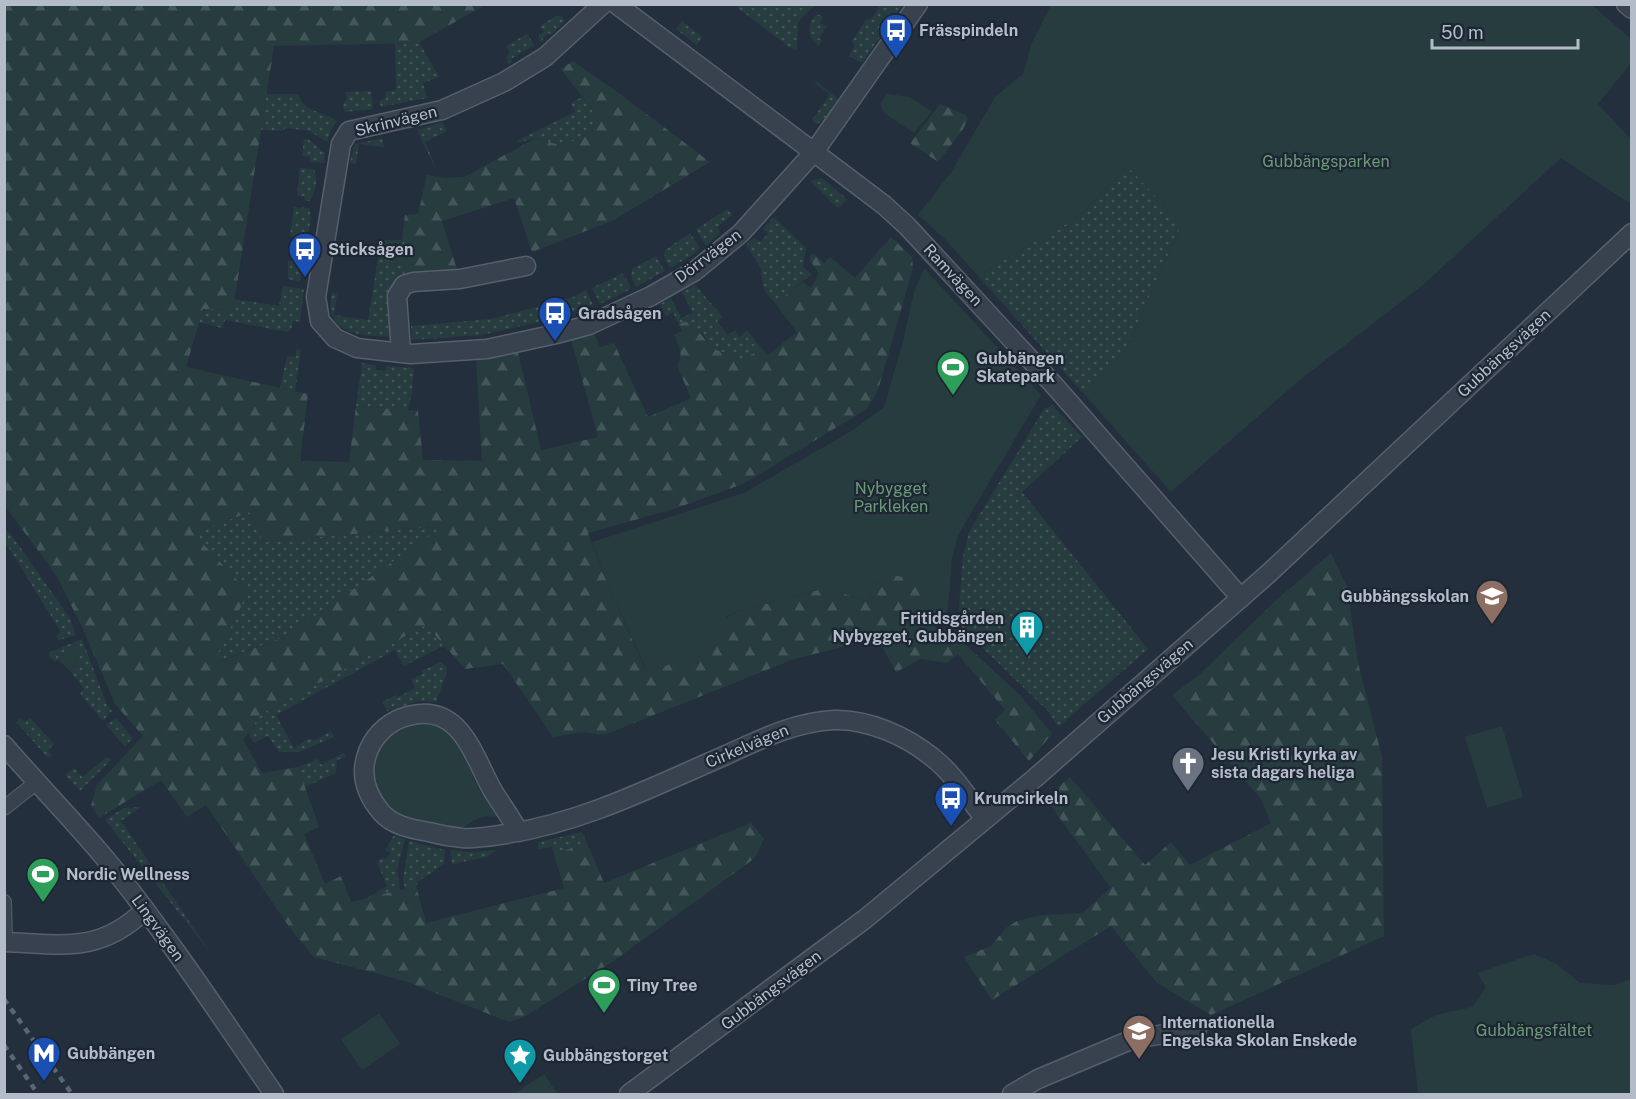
<svg xmlns="http://www.w3.org/2000/svg" width="1636" height="1099" font-family="'Public Sans',sans-serif">
<defs>
<pattern id="grass-dots" width="8" height="8" patternUnits="userSpaceOnUse" patternTransform="scale(1.5)"><rect width="8" height="8" fill="#263c3f"/><path d="M2 2h.1M6 6h.1" fill="none" stroke="#435659" stroke-width="1.8" stroke-linecap="round"/></pattern>
<pattern id="forest-firs" width="22" height="20" patternUnits="userSpaceOnUse" patternTransform="scale(1.5)"><rect width="22" height="20" fill="#263c3f"/><path d="M5 1l3.5 6h-7zM16 11l3.5 6h-7z" fill="#435659"/></pattern>
</defs>
<rect width="100%" height="100%" fill="#242f3e"/>
<g fill="url(#grass-dots)">
<polygon points="734,5 815,4 815,5 798,22 797,50 789,47"/>
<polygon points="880,5 902,5 862,63 849,56 854,46 852,41 865,21 873,17"/>
<path d="M817,14L823,17L820,23L826,26L830,22L819,38L822,40L819,46C807,38 806,24 817,14Z"/>
<polygon points="556,16 562,16 565,21 551,35 549,33 542,38 544,41 541,42 539,40 539,35 544,32 540,26"/>
<polygon points="682,21 702,37 697,45 676,29"/>
<polygon points="527,34 534,44 534,47 531,47 511,59 512,62 509,64 506,57 510,52 506,46"/>
<polygon points="419,42 439,77 423,83 427,98 381,107 379,101 386,98 385,92 396,90 395,44"/>
<path d="M816,81L838,99C832,107 826,122 815,124L812,120L830,94L815,83Z"/>
<polygon points="371,91 373,109 344,112 343,104 347,99 346,92"/>
<path d="M266,94H299C302,112 325,112 337,121L332,128L327,142L309,131L285,128L283,131L261,130Z"/>
<polygon points="582,97 593,111 593,131 563,146 536,138 517,143 518,140 575,112 571,103"/>
<polygon points="442,122 447,131 425,142 437,170 434,166 417,130"/>
<polygon points="382,138 384,147 359,144 356,164 350,163 353,149 356,144"/>
<polygon points="304,139 308,139 325,153 324,163 309,162 310,157 302,156"/>
<polygon points="1127,166 1182,224 1124,353 1083,393 978,276 1024,248 1068,223 1085,211"/>
<path d="M300,168L314,169C318,178 316,194 309,201H305L304,196H297Z"/>
<polygon points="822,178 847,199 838,208 810,181"/>
<polygon points="294,207 309,208 311,217 307,242 311,246 310,249 297,240 295,237 290,236"/>
<polygon points="728,209 732,215 717,227 720,232 706,246 696,229"/>
<polygon points="774,217 806,248 803,267 812,274 775,303 766,293 762,282 761,268 746,245 754,238 760,242 768,234 763,229"/>
<polygon points="690,233 700,248 691,256 670,268 664,257 665,250"/>
<polygon points="294,247 302,250 303,260 300,282 288,279 288,261 292,261"/>
<polygon points="656,256 665,271 636,287 631,276 632,269"/>
<path d="M378,258L402,264L403,281L392,337C362,336 323,335 332,293L337,294L334,315L368,320Z"/>
<polygon points="623,273 631,288 627,291 600,304 592,288"/>
<polygon points="695,285 723,317 717,321 728,335 735,330 739,337 747,330 761,348 743,362 733,360 729,348 723,353 711,347 703,334 683,322 679,325 673,312 666,316 660,304 671,298 681,318 693,313 682,292"/>
<polygon points="283,286 304,289 300,322 293,321 291,330 287,332 225,320 222,328 199,322 203,309 232,310 234,299 279,306"/>
<polygon points="586,290 593,305 565,315 560,300 571,298"/>
<polygon points="556,302 559,317 482,335 412,340 411,326 491,319"/>
<polygon points="296,349 301,350 295,391 280,388 287,356 296,357"/>
<polygon points="362,363 376,365 376,370 385,371 386,366 414,368 412,392 408,410 356,406"/>
<polygon points="1052,405 1082,437 1022,492 1148,649 1058,727 1049,712 961,627 959,607 963,556 969,532 1044,409"/>
<polygon points="250,512 263,542 445,526 286,636 212,664 192,533"/>
<polygon points="5,530 10,533 70,618 76,635 59,640 56,636 61,632 5,542"/>
<polygon points="426,625 445,647 439,648 404,666 395,650 276,715 294,748 311,738 313,741 331,731 334,737 299,752 279,752 268,736 254,743 248,733 261,714"/>
<polygon points="82,639 107,705 112,711 103,721 80,694 84,689 70,671 78,661 64,654 55,662 49,656 49,653 53,651"/>
<polygon points="440,662 446,666 447,672 436,702 419,701 387,711 382,702 396,695 398,697 415,688 411,679 423,674 422,671"/>
<polygon points="20,718 25,722 30,718 54,744 48,750 52,755 48,758 16,722"/>
<polygon points="116,718 133,738 125,747 106,725"/>
<polygon points="343,753 346,757 337,760 336,773 305,787 298,767 318,759 321,765"/>
<polygon points="107,757 111,760 80,791 65,775 74,768 82,777"/>
<polygon points="141,807 121,821 210,952 105,820 124,808"/>
<polygon points="582,832 587,843 554,854 552,847 538,849 538,842"/>
<polygon points="394,835 405,839 397,870 400,890 367,898 387,886 377,863 382,858 386,859 391,853 385,850"/>
<polygon points="409,841 445,850 444,864 419,881 407,899 403,879"/>
<polygon points="450,850 471,852 497,850 487,857 452,864"/>
</g>
<g fill="url(#forest-firs)" fill-rule="evenodd">
<path d="M5,5H485L418,43L274,46L233,310L203,309L186,367L308,394L300,461L349,462L356,406L418,411L423,460L482,461L476,359L518,352L541,450L598,437L571,339L593,331L600,347L614,343L648,417L691,398L677,366C684,355 679,346 674,335L682,331L679,325L683,322L692,323L711,347L723,353L729,347L734,360L743,361L761,348L768,355L797,332L775,303L803,282L811,288L819,273L810,261V254H814L824,263L830,257L855,278L891,237L912,257L913,268L878,390L867,409L743,484L674,509L588,533L610,589L645,669L736,612L818,590H834L869,602L873,584L893,575L913,578L927,600L924,622L953,633L1020,695L1052,734L1029,761L995,720L1005,710L958,654L947,663L921,659L896,672L878,638L794,659L604,735L581,732L553,737L503,664L465,669L426,625L261,714L243,740L262,773L298,767L319,827L304,834L325,884L341,876L351,902L416,886L426,923L564,888L554,854L587,843L604,883L751,823L764,839L755,858L615,960L524,1017L509,1022L405,981L314,957L292,931L206,805L187,817L161,780L99,818L91,806L97,785L143,736L115,704L84,631L56,575L5,506ZM250,512L263,542L444,526L286,636L213,664L248,592L193,533Z"/>
<polygon points="573,61 620,94 710,162 614,220 532,252 514,198 442,221 459,276 403,281 401,264 378,258 382,240 402,240 405,215 418,214 427,175 445,178 464,177 536,138 563,146 593,131 593,111 561,69"/>
<polygon points="940,104 966,115 968,119 962,131 938,162 910,143"/>
<polygon points="1331,553 1347,587 1358,663 1382,757 1384,936 1211,1015 1157,983 1111,926 992,1000 964,957 991,946 1006,928 1017,921 1042,915 1082,913 1111,888 1045,798 1070,777 1145,865 1171,842 1190,865 1271,823 1261,799 1172,695 1198,676 1271,605"/>
</g>
<g fill="#263c3f">
<polygon points="1051,5 1592,5 1631,39 1631,63 1598,104 1631,139 1631,204 1561,158 1423,285 1301,379 1171,492 1083,393 1124,353 1182,224 1127,166 1085,211 1068,223 1024,248 978,276 943,237 918,215 952,171 995,97 1023,74 1032,43"/>
<polygon points="887,94 909,97 932,111 914,133 884,113 880,104"/>
<polygon points="924,268 1041,395 958,535 952,558 948,610 944,616 925,611 927,600 913,579 893,575 873,584 869,602 834,590 818,590 736,612 726,617 728,629 707,641 709,646 648,674 610,589 592,542 744,493 853,430 884,407 903,341 914,292"/>
<polygon points="67,648 78,650 81,655 70,671 58,660"/>
<path d="M419,723C470,726 461,761 482,793C488,801 498,809 504,817C496,817 485,815 477,819C472,821 466,827 461,828C451,830 417,821 407,817C356,797 366,732 419,723Z"/>
<polygon points="1502,726 1523,797 1487,808 1465,737"/>
<polygon points="1534,954 1557,964 1580,983 1613,985 1631,979 1631,1094 1418,1094 1411,1029 1436,1015 1472,1007 1486,987 1477,973"/>
<polygon points="379,1013 400,1044 362,1070 341,1039"/>
<polygon points="544,1074 558,1094 513,1094"/>
</g>
<g fill="none" stroke-linecap="round" stroke-linejoin="round">
<defs>
<g id="pedestrian">
<polyline points="4,808 37,782"/>
<polyline points="4,902 5,942"/>
</g>
<g id="minor">
<polyline points="603,4 545,57 504,82 442,110 349,131 341,144 316,297 320,321 335,338 357,348 411,354 487,349 556,334 589,325 651,296 695,271 741,233 814,152 918,4"/>
<polyline points="616,4 831,165 884,205 907,226 1053,384 1241,598"/>
<polyline points="1626,4 1632,9"/>
<polyline points="401,352 397,296 404,285 413,282 460,279 526,266"/>
<path d="M4,745C40,787 79,826 113,868C171,941 222,1018 274,1094"/>
<path d="M519,832C511,818 501,804 493,791C473,756 461,702 408,716C391,720 376,733 369,749C359,772 365,793 381,812C393,826 412,829 429,832C440,835 452,837 462,838C477,839 492,836 506,834C584,822 652,787 724,756C759,740 794,722 834,720C868,719 906,736 932,757C953,773 969,799 985,819"/>
<path d="M4,942C63,944 99,954 145,910"/>
<polyline points="629,1094 865,919 1035,778 1268,574 1632,233"/>
<polyline points="1012,1094 1038,1079 1133,1039 1197,1029"/>
</g>
</defs>
<use href="#pedestrian" stroke="#565f6c" stroke-width="16"/>
<use href="#minor" stroke="#565f6c" stroke-width="21"/>
<use href="#pedestrian" stroke="#38414e" stroke-width="14"/>
<use href="#minor" stroke="#38414e" stroke-width="18"/>
<g stroke="#5a6575" stroke-width="4.5" stroke-dasharray="6 6" stroke-linecap="butt">
<polyline points="4,999 72,1094"/>
<polyline points="4,1045 38,1094"/>
</g>
</g>
<defs>
<symbol id="bus-pin" viewBox="-11 -11 22 30"><path d="M0 17L-7.5 6A9.5 9.5 0 1 1 7.5 6Z" fill="#1a4fb4" stroke="#1d2633"/><path d="M-5-6H5V4H4V6H2V4H-2V6H-4V4H-5ZM-3.5-4V0h7V-4ZM-3.5 1.2v1.5H-2V1.2ZM2 1.2v1.5H3.5V1.2Z" fill="#fff"/></symbol>
<symbol id="stadium-pin" viewBox="-11 -11 22 30"><path d="M0 17L-7.5 6A9.5 9.5 0 1 1 7.5 6Z" fill="#2e9e5b" stroke="#1d2633"/><path d="M0-5a6.5 5 0 1 0 0 10a6.5 5 0 1 0 0-10ZM-3.5-1.8h7v3.6h-7Z" fill="#fff"/></symbol>
<symbol id="school-pin" viewBox="-11 -11 22 30"><path d="M0 17L-7.5 6A9.5 9.5 0 1 1 7.5 6Z" fill="#8d6e63" stroke="#1d2633"/><path d="M0-5L7-2L0 1L-7-2ZM-4 1L0 2.5L4 1V4Q0 6-4 4Z" fill="#fff"/></symbol>
<symbol id="building-pin" viewBox="-11 -11 22 30"><path d="M0 17L-7.5 6A9.5 9.5 0 1 1 7.5 6Z" fill="#0f9aa8" stroke="#1d2633"/><path d="M-4-6H4V6H1V3H-1V6H-4ZM-2.5-4.3h1.7v1.8h-1.7ZM.8-4.3h1.7v1.8H.8ZM-2.5-1h1.7V.8h-1.7ZM.8-1h1.7V.8H.8Z" fill="#fff"/></symbol>
<symbol id="church-pin" viewBox="-11 -11 22 30"><path d="M0 17L-7.5 6A9.5 9.5 0 1 1 7.5 6Z" fill="#6b7280" stroke="#1d2633"/><path d="M-1.2-6h2.4v3.5h3.3v2.4h-3.3V6h-2.4V-.1h-3.3v-2.4h3.3Z" fill="#fff"/></symbol>
<symbol id="metro-pin" viewBox="-11 -11 22 30"><path d="M0 17L-7.5 6A9.5 9.5 0 1 1 7.5 6Z" fill="#1a4fb4" stroke="#1d2633"/><path d="M-5.5 5V-5H-3L0 0L3-5H5.5V5H3V-.5L0 4L-3-.5V5Z" fill="#fff"/></symbol>
<symbol id="sight-pin" viewBox="-11 -11 22 30"><path d="M0 17L-7.5 6A9.5 9.5 0 1 1 7.5 6Z" fill="#0f9aa8" stroke="#1d2633"/><path d="M0-6L1.8-2.2L6-1.7L2.9 1.2L3.7 5.4L0 3.3L-3.7 5.4L-2.9 1.2L-6-1.7L-1.8-2.2Z" fill="#fff"/></symbol>
</defs>
<g fill-rule="evenodd">
<use href="#bus-pin" x="877" y="11" width="38" height="52"/>
<use href="#bus-pin" x="286" y="230" width="38" height="52"/>
<use href="#bus-pin" x="536" y="294" width="38" height="52"/>
<use href="#stadium-pin" x="934" y="348" width="38" height="52"/>
<use href="#school-pin" x="1473" y="577" width="38" height="52"/>
<use href="#building-pin" x="1008" y="608" width="38" height="52"/>
<use href="#church-pin" x="1169" y="744" width="38" height="52"/>
<use href="#bus-pin" x="932" y="779" width="38" height="52"/>
<use href="#stadium-pin" x="24" y="855" width="38" height="52"/>
<use href="#stadium-pin" x="585" y="966" width="38" height="52"/>
<use href="#school-pin" x="1120" y="1012" width="38" height="52"/>
<use href="#metro-pin" x="25" y="1034" width="38" height="52"/>
<use href="#sight-pin" x="501" y="1036" width="38" height="52"/>
</g>
<g text-anchor="middle" dominant-baseline="central" stroke-width="4.5" stroke-linejoin="round" paint-order="stroke">
<g font-size="16" font-weight="bold" fill="#b4bcc9" stroke="#1d2633" text-anchor="start">
<text x="919" y="30">Frässpindeln</text>
<text x="328" y="249">Sticksågen</text>
<text x="578" y="313">Gradsågen</text>
<text x="976" y="358">Gubbängen<tspan x="976" dy="18">Skatepark</tspan></text>
<text x="1469" y="596" text-anchor="end">Gubbängsskolan</text>
<text x="1004" y="618" text-anchor="end">Fritidsgården<tspan x="1004" dy="18">Nybygget, Gubbängen</tspan></text>
<text x="1211" y="754">Jesu Kristi kyrka av<tspan x="1211" dy="18">sista dagars heliga</tspan></text>
<text x="974" y="798">Krumcirkeln</text>
<text x="66" y="874">Nordic Wellness</text>
<text x="627" y="985">Tiny Tree</text>
<text x="1162" y="1022">Internationella<tspan x="1162" dy="18">Engelska Skolan Enskede</tspan></text>
<text x="67" y="1053">Gubbängen</text>
<text x="543" y="1055">Gubbängstorget</text>
</g>
<g font-size="16" fill="#b4bcc9" stroke="#1d2633">
<text transform="translate(396 121) rotate(-14)">Skrinvägen</text>
<text transform="translate(708 256) rotate(-37)">Dörrvägen</text>
<text transform="translate(953 275) rotate(47)">Ramvägen</text>
<text transform="translate(1504 353) rotate(-43)">Gubbängsvägen</text>
<text transform="translate(1145 681) rotate(-41)">Gubbängsvägen</text>
<text transform="translate(747 746) rotate(-23)">Cirkelvägen</text>
<text transform="translate(158 928) rotate(54)">Lingvägen</text>
<text transform="translate(771 990) rotate(-37)">Gubbängsvägen</text>
</g>
<g font-size="16" fill="#6b9a76" stroke="#1d2633">
<text x="1326" y="161">Gubbängsparken</text>
<text x="891" y="488">Nybygget<tspan x="891" dy="18">Parkleken</tspan></text>
<text x="1534" y="1030">Gubbängsfältet</text>
</g>
</g>
<rect width="1636" height="1099" fill="none" stroke="#b4bcc9" stroke-width="12"/>
<path d="M1432 39v9h146v-9" fill="none" stroke="#b4bcc9" stroke-width="3"/>
<text x="1441" y="39" font-size="18" fill="#b4bcc9" stroke="#1d2633" stroke-width="4.5" paint-order="stroke">50 m</text>
</svg>
